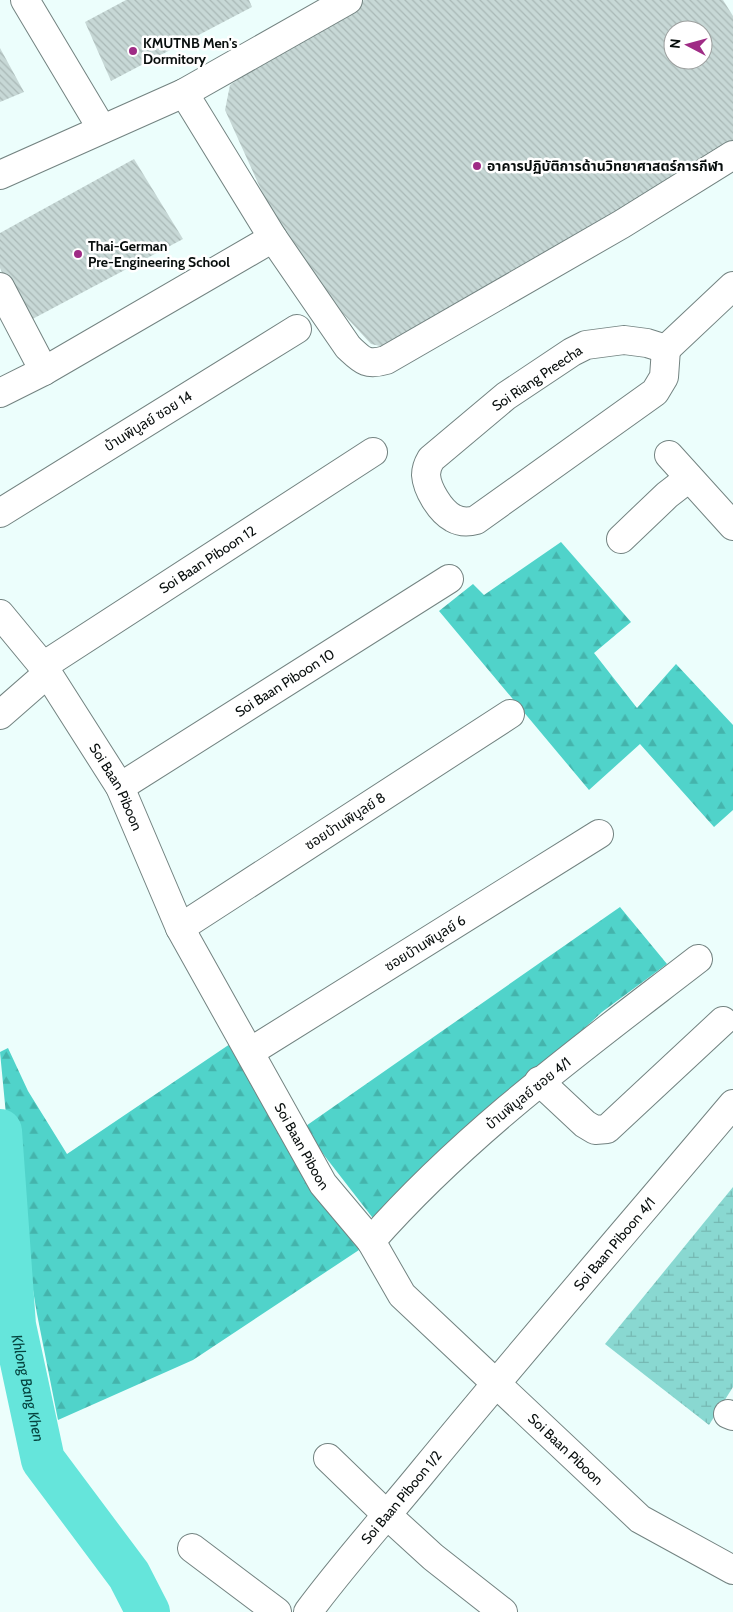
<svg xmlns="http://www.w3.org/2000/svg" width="733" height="1612" font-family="Cabin,'Noto Sans Thai',sans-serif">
<defs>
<pattern id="forest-firs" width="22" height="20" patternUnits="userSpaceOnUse" patternTransform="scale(1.25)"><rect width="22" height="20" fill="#50d3ca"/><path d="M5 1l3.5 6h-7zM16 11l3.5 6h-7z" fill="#44b4ac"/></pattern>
<pattern id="wetland-marsh" width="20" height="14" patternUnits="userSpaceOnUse" patternTransform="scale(1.25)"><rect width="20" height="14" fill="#89d8d1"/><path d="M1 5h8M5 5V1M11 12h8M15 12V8" fill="none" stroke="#75b8b2"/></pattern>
<pattern id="building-back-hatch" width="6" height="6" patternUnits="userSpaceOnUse" patternTransform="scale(1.25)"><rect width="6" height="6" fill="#c7d8d6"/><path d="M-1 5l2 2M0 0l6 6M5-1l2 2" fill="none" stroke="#a9b8b6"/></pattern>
</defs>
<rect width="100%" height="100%" fill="#ecfefc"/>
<g fill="url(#forest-firs)">
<polygon points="561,542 631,622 594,653 637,708 676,664 733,725 733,810 714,827 640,744 589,790 439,611 473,584 484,595"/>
<polygon points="620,907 667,964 602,1012 380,1218 372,1217 303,1128"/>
<polygon points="230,1044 359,1250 193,1360 58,1420 37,1314 9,1146 0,1052 8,1048 28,1091 67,1154"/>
</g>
<polygon fill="url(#wetland-marsh)" points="733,1187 733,1387 709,1425 605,1344"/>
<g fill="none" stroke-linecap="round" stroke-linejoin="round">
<path stroke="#65e5db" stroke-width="44" id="s1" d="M0,1131L14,1325L43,1460L129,1575L148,1612"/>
</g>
<g fill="url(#building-back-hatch)" fill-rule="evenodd">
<polygon points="126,0 249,0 252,7 111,81 85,22"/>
<path d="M364,0H723L733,16V149L389,348L371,344L337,307L278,224L258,183L225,110L230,85L289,44ZM673,30H703V60H673Z"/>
<polygon points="0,48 24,92 0,102"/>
<polygon points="134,159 183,239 25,323 0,268 0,233"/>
</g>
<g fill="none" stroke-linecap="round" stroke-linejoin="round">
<defs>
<g id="minor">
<polyline points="25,0 102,129"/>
<path d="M184,93L273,238L348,347C362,360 366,366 386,360L622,224L733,155"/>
<polyline points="0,175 184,93 348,0"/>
<polyline points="0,287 44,371 273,238"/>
<path d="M624,340L647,343L666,349L664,377L655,392L476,520C469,522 460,522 453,518C440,511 427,489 426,475C426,469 428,464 431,459L506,396L572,352L586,345Z"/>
<polyline points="666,349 733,286"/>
<polyline points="0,393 44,371"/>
<polyline points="669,455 733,526"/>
<polyline points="0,513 297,329"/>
<polyline points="621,539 667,495 689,478"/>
<path id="s2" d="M0,614L43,666L120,787L180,928L323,1184L371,1241L402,1295L640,1519L733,1570"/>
<path id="s3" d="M43,666L373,452"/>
<polyline points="0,715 48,673"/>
<path id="s4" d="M120,787L449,579"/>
<polyline points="180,928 510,714"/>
<polyline points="250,1052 599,834"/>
<polyline points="539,1081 585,1124 595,1130 607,1129 723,1021"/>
<path d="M371,1241C467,1132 584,1047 698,959"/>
<polyline points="728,1414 733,1416"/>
<polyline points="328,1458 387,1515 433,1557 503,1612"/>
<polyline points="192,1548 277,1612"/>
<path id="s5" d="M308,1612C345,1562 386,1517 425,1469C526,1346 630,1226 733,1104"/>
</g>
</defs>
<use href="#minor" stroke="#738381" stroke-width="30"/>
<use href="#minor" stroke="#fff" stroke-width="28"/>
</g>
<g fill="#9f2b85" stroke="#fff" stroke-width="2">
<circle cx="133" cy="51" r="5"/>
<circle cx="477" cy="166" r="5"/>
<circle cx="78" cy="254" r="5"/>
</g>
<g text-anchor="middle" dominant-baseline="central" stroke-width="5" stroke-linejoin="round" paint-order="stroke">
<g font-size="14" font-weight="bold" fill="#080e0d" stroke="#fff" text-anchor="start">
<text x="143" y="43">KMUTNB Men's<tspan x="143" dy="16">Dormitory</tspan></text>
<text x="487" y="166">อาคารปฏิบัติการด้านวิทยาศาสตร์การกีฬา</text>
<text x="88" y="246">Thai-German<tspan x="88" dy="16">Pre-Engineering School</tspan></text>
</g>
<g font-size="14" fill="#080e0d" stroke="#fff">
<text transform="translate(537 378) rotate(-34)">Soi Riang Preecha</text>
<text transform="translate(148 421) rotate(-32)">บ้านพิบูลย์ ซอย 14</text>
<text stroke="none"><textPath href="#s3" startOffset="196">Soi Baan Piboon 12</textPath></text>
<text stroke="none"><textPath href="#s4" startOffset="195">Soi Baan Piboon 10</textPath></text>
<text stroke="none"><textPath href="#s2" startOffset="209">Soi Baan Piboon</textPath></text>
<text transform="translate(345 821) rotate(-33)">ซอยบ้านพิบูลย์ 8</text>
<text transform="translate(425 943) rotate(-32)">ซอยบ้านพิบูลย์ 6</text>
<text transform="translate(528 1093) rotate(-39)">บ้านพิบูลย์ ซอย 4/1</text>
<text stroke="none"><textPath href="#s2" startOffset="614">Soi Baan Piboon</textPath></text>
<text stroke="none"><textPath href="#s5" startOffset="479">Soi Baan Piboon 4/1</textPath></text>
<text stroke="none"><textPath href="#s2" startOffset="1019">Soi Baan Piboon</textPath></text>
<text stroke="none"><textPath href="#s5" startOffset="148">Soi Baan Piboon 1/2</textPath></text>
</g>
<g font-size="15" font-style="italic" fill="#05433f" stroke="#fff">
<text stroke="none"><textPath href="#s1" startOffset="259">Khlong Bang Khen</textPath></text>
</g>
</g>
<g transform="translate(688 45) rotate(276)"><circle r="24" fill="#ffffff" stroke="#9c9f9e"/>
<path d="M0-4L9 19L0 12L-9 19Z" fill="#9f2b85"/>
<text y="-8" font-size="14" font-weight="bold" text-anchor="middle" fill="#080e0d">N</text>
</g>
</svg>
